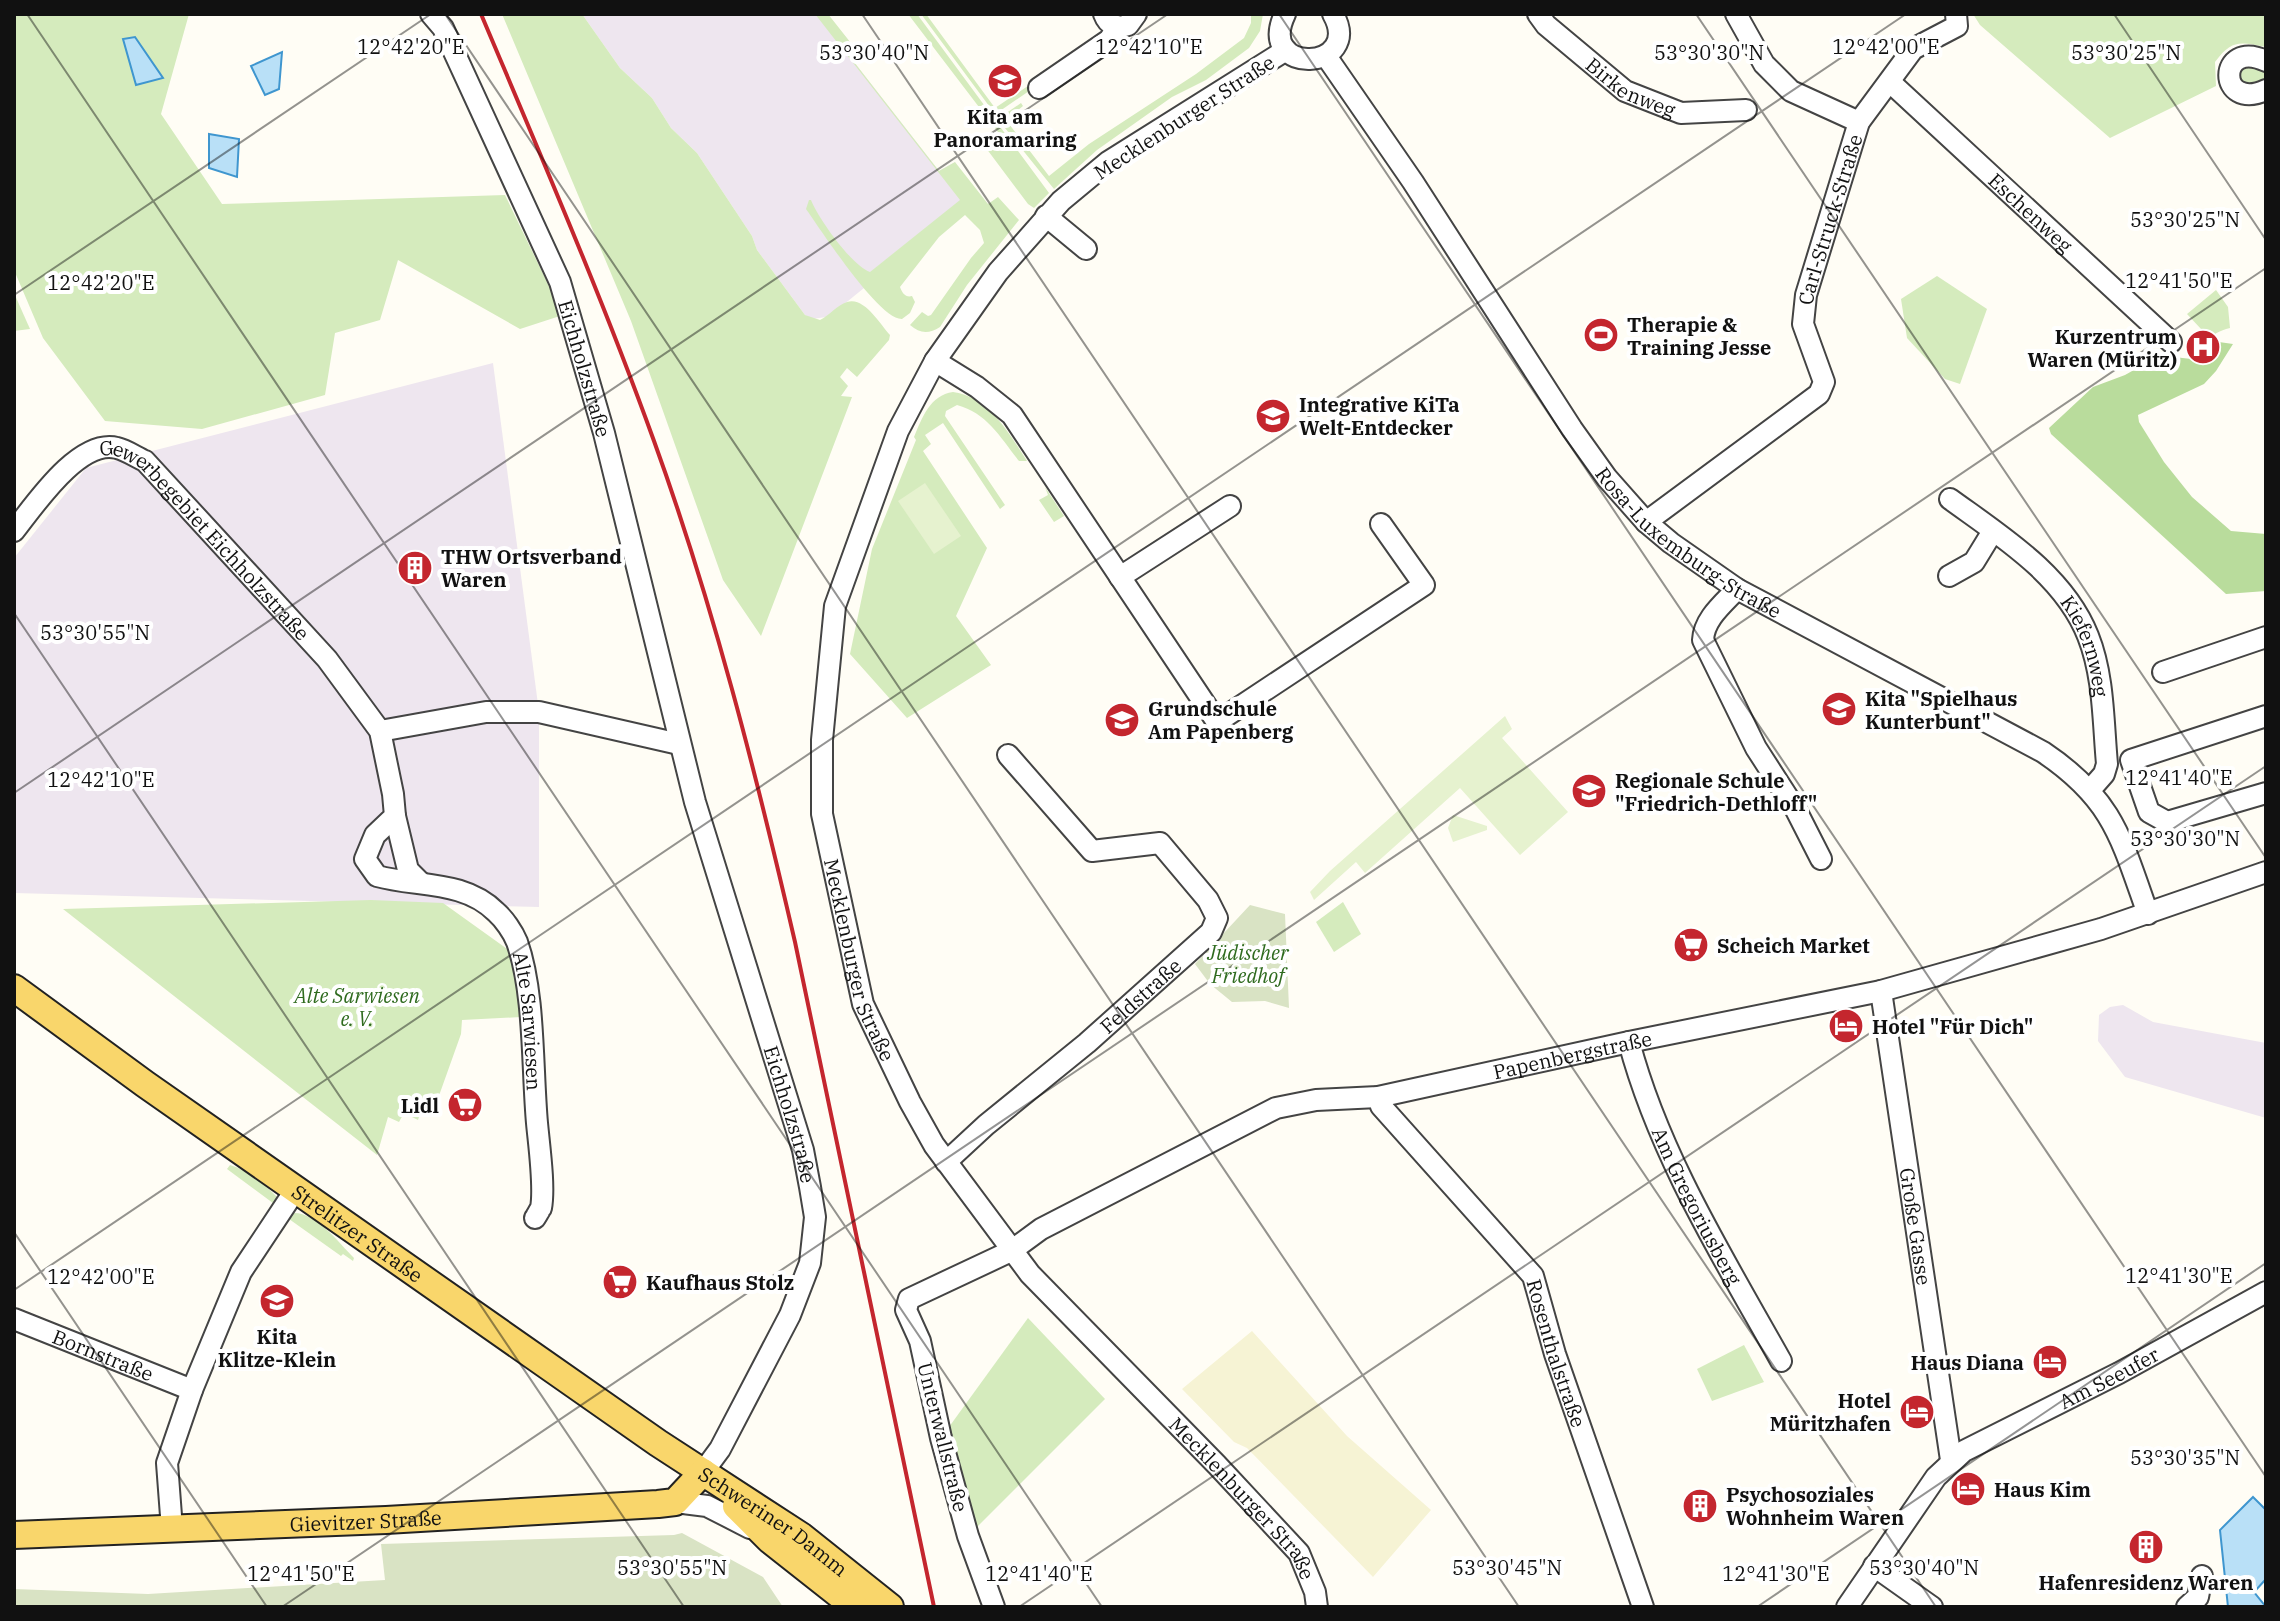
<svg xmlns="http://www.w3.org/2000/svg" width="2280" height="1621" font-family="'IBM Plex Serif',serif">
<rect width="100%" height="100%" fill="#fffdf5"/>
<g fill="#eee6ef">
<polygon points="582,14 827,14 854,47 847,53 939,171 955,162 961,201 878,266 870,273 864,288 848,301 826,317 812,319 805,315 757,250 752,236 697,153 671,128 652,98 620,68"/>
<polygon points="493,363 539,712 539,907 14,893 14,558 86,468"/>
<polygon points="2123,1005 2153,1022 2266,1043 2266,1118 2125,1077 2098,1041 2099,1015 2110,1007"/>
</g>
<polygon fill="#f6f3d4" points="1252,1331 1347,1436 1431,1510 1373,1577 1247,1448 1234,1442 1182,1389"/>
<g fill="#d5ebbd">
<polygon points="14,14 189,14 161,114 222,204 505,195 563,315 520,329 398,260 380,320 335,333 325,395 202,429 105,421 43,338 14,270"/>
<path d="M502,14H582L620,68L652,98L671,128L697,153L752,236L757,250L805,315L820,320C830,315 837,305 847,302C864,296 880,324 890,335L889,340L857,377L847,368L840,377L848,386L841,396L852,397L761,636L723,580L631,321Z"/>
<path d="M815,14H828L854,47L847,53L939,171L955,162L988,204L998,197L1019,220L967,285L940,327C929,334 920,334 910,325L922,312L928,316L931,315L971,258L984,243L980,230L965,215L939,237L900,287C902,293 906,298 912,296L915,302L910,313L902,319C879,320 821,230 806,209L809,200H811C818,218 852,266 870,272L960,200Z"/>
<polygon points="908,14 917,14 1049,193 1034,208 1028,204 983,144 998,132"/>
<polygon points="921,14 926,14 995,108 1077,53 1032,89 997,113 992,110"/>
<polygon points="1251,14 1263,14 1260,31 1249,48 1206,80 1172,97 1097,150 1054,189 1001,123 1002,116 1021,103 1023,106 1006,120 1049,176 1089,144 1196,74 1244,38 1251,23"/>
<path d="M1973,14H2266V47C2240,42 2232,39 2215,62L2216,86L2110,138L1980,25Z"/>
<polygon points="2243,64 2266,70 2266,81 2242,86 2237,69"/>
<polygon points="1937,276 1987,309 1960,384 1945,379 1907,338 1901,299"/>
<path d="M2216,290L2228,307L2230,328C2208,333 2209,345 2186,347L2202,330L2187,314Z"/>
<polygon points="14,293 30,329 14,331"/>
<path d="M953,392C989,397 1009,433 1027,461H1019C1000,437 987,413 957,405L946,411L945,416L1005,505L1000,509L943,423L925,435L931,444L923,451L987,548L956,616L991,665L907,718L850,654L872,549L916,440L914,437C922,418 930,395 953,392Z"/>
<polygon points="1045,487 1064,516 1054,522 1039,500 1048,495"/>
<polygon points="371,900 443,903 510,951 521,1017 462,1020 461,1034 436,1104 424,1101 418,1120 404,1113 399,1122 388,1117 377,1155 63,909"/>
<polygon points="1343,902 1361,934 1334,952 1316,922"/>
<path d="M230,1165C248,1170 268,1187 280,1200L277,1206L227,1169Z"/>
<path d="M293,1213C316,1212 339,1243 354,1258L353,1261L343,1254L341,1256L289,1219Z"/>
<polygon points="1028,1318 1105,1399 968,1536 941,1438"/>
<polygon points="1744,1345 1764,1382 1712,1401 1697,1369"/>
</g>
<polygon fill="#b9dc9c" points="2219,342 2233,344 2216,371 2204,384 2138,415 2139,422 2164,462 2192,497 2231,531 2266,534 2266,591 2226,594 2051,434 2049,428 2093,387 2125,375 2157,357 2166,363 2174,357 2200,360"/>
<g fill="#d9e3c4">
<polygon points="1250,905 1285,914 1289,1008 1265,1001 1232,1002 1210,984 1195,964"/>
<polygon points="682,1533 763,1577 783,1607 14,1607 14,1589 148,1594 385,1580 381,1544 674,1535"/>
</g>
<g fill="#e6f2cf">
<polygon points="925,483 961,536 934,554 898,501"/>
<polygon points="1505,716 1512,729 1502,738 1568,812 1520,855 1460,788 1365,873 1356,862 1314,900 1310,892 1330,871"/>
<polygon points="1453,815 1487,826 1487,830 1453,842 1448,828"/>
</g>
<g fill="#b9e0f7" stroke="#3f96cf" stroke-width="2">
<polygon points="135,37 163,78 136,85 123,39"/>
<polygon points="282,52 279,89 265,95 251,66"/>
<polygon points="209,134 239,139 237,177 209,168"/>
<polygon points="2253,1497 2266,1510 2266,1579 2254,1592 2266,1607 2228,1607 2220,1530"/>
</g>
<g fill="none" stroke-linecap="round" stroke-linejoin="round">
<defs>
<g id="minor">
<path id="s1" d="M431,14L443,28L560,282L604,433L695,802L803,1150L810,1187L815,1217L810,1263L790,1315L720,1449L703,1472"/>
<path d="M1104,14C1108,25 1117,29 1128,25L1136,14"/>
<path d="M1285,14C1255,77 1365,71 1333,14"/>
<path id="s2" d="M1538,14L1546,25L1625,91L1681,113L1746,110"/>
<polyline points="1736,14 1764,64 1791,91 1859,122"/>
<path id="s3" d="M1286,50L1108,162L1061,201L998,272L935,361L898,431L835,606L822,740V814L863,1004L910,1102L934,1145L1030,1274L1217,1465L1299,1553L1315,1592L1317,1607"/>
<path id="s4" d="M1326,56L1413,182L1572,429L1607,478L1646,522L1671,543L1737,589L2043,752C2113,799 2121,838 2148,914"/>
<path d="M2266,61C2217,38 2217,112 2266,90"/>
<path id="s5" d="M1890,82L2171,342"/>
<polyline points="1039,88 1109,40 1118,27"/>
<polyline points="1046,216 1086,249"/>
<polyline points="935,361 977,387 1012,415 1217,722 1424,585 1381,524"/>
<path id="s6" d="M1950,499C2001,536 2064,575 2088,636C2104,676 2103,721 2107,764L2104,774L2090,790"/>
<path id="s7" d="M1646,522L1819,394L1824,382L1803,324L1806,295L1859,122L1913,49L1957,26L1956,14"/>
<path id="s8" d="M14,531C34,506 79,438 117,448C126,450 136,457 145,461L327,659L380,731L393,794L395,816L375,835L365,859L377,876C417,887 464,880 496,912C504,919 513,932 517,942C535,993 532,1067 537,1123C539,1145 545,1187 541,1208C540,1209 536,1217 535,1218"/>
<polyline points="1949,576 1974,562 1993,531"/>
<polyline points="1120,577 1230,506"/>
<path d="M1737,589C1723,604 1704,619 1703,640L1756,748L1796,810L1821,859"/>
<polyline points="2163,672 2266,637"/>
<polyline points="2266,716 2131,760 2149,812 2167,822 2266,793"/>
<polyline points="380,731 486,712 539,712 679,744"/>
<polyline points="395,816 408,870 421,883"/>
<path id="s9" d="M1881,991L1951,1460"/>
<path id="s10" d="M1629,1042C1659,1155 1724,1259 1781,1361"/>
<path id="s11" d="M1378,1097L1381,1106L1533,1276L1555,1354L1643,1607"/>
<path id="s12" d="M946,1162L986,1125L1087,1043L1211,932L1217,918L1208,900L1160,843L1092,851L1008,755"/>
<path id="s13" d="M14,1319L192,1390"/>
<polyline points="675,1502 707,1506 750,1528"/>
<polyline points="172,1529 167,1463 192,1390 241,1272 296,1189"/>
<polyline points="1874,1566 1932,1607"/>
<path id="s14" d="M994,1607L968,1536L941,1438L920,1341L906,1310L909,1299L1011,1251L1041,1229L1276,1108L1316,1100L1378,1097L1629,1042L1881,991L2101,929L2266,872"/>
<path id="s15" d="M1847,1607L1936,1477L1964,1451L2119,1373L2266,1292"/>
<polyline points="2187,1607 2198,1597 2202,1576"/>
</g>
<g id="major">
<path id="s16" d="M14,988L145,1084L658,1443L801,1536L890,1607"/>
<polyline points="736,1506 770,1540 855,1607"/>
<path id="s17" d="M14,1535L386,1520L658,1504L675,1502L703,1472"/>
</g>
</defs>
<use href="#minor" stroke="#444" stroke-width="24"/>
<use href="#major" stroke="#222" stroke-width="30"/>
<use href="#minor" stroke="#fff" stroke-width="20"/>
<use href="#major" stroke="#f9d66b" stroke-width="26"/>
<path stroke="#c4262e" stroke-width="4" d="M481,14C541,156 602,297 654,441C713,604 756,773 795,942L934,1607"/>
</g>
<path fill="none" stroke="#111" stroke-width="2" stroke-opacity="0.45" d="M27,14L1102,1607M445,14L1519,1607M862,14L1936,1607M1279,14L2266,1477M1696,14L2266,858M2114,14L2266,240M14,295L431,14M14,613L684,1607M14,793L1168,14M14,1232L267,1607M14,1290L1906,14M282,1607L2266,268M1019,1607L2266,766M1757,1607L2266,1263"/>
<defs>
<symbol id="school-disc" viewBox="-11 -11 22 22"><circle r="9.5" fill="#c4262e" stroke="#fff"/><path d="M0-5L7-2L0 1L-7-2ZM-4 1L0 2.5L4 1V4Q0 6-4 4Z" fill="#fff"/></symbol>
<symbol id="stadium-disc" viewBox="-11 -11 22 22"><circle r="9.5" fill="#c4262e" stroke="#fff"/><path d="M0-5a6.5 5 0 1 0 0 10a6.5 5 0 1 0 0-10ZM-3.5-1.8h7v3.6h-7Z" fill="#fff"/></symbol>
<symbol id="hospital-disc" viewBox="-11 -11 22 22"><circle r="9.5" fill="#c4262e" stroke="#fff"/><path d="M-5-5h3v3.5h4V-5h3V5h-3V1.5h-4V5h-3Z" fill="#fff"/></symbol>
<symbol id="building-disc" viewBox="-11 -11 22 22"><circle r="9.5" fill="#c4262e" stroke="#fff"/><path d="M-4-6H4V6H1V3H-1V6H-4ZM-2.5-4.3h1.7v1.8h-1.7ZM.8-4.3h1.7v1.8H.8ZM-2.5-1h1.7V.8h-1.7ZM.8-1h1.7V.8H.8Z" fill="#fff"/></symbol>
<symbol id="supermarket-disc" viewBox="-11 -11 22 22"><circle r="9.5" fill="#c4262e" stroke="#fff"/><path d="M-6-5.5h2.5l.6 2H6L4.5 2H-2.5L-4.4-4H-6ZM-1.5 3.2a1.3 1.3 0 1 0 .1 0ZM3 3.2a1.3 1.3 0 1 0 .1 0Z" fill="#fff"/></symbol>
<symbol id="hotel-disc" viewBox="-11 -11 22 22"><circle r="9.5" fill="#c4262e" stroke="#fff"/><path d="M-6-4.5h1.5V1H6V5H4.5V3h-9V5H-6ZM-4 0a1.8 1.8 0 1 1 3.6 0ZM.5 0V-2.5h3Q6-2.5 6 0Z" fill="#fff"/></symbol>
</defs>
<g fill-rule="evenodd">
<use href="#school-disc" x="985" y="61" width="40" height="40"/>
<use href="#stadium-disc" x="1581" y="315" width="40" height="40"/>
<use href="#hospital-disc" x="2183" y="327" width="40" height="40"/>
<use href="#school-disc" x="1253" y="396" width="40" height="40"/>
<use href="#building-disc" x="395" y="548" width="40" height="40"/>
<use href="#school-disc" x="1819" y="689" width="40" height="40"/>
<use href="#school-disc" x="1102" y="700" width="40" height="40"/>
<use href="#school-disc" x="1569" y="771" width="40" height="40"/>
<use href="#supermarket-disc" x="1671" y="925" width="40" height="40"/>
<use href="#hotel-disc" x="1826" y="1006" width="40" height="40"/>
<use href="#supermarket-disc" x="445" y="1085" width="40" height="40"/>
<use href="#supermarket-disc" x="600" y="1262" width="40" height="40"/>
<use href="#school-disc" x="257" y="1281" width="40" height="40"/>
<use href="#hotel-disc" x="2030" y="1342" width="40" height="40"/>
<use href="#hotel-disc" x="1897" y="1392" width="40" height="40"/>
<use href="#hotel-disc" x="1948" y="1469" width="40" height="40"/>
<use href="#building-disc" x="1680" y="1486" width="40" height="40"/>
<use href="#building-disc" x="2126" y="1527" width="40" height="40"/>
</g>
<g text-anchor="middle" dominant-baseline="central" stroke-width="8" stroke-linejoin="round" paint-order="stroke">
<g font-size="20" fill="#111" stroke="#fff">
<text stroke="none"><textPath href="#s2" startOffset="120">Birkenweg</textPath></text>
<text transform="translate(1184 117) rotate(-33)">Mecklenburger Straße</text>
<text stroke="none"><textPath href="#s5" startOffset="192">Eschenweg</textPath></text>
<text stroke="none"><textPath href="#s7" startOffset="398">Carl-Struck-Straße</textPath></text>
<text stroke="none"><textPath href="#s1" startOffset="388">Eichholzstraße</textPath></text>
<text stroke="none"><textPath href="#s4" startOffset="612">Rosa-Luxemburg-Straße</textPath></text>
<text stroke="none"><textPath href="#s8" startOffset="264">Gewerbegebiet Eichholzstraße</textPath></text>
<text stroke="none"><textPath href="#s6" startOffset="206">Kiefernweg</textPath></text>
<text stroke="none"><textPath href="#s3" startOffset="1100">Mecklenburger Straße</textPath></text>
<text stroke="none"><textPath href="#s12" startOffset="256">Feldstraße</textPath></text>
<text stroke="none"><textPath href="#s8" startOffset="932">Alte Sarwiesen</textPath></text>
<text stroke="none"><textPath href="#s14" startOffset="1038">Papenbergstraße</textPath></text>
<text stroke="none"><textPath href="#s1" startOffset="1162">Eichholzstraße</textPath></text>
<text stroke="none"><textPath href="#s10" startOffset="178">Am Gregoriusberg</textPath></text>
<text stroke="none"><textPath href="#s9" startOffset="238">Große Gasse</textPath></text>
<text stroke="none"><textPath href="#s16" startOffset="422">Strelitzer Straße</textPath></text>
<text stroke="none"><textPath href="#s11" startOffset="318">Rosenthalstraße</textPath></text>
<text stroke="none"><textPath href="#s13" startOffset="96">Bornstraße</textPath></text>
<text stroke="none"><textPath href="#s15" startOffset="358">Am Seeufer</textPath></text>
<text transform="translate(943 1437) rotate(76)">Unterwallstraße</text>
<text stroke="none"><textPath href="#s3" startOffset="1772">Mecklenburger Straße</textPath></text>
<text stroke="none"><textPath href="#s17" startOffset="352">Gievitzer Straße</textPath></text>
<text stroke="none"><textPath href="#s16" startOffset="928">Schweriner Damm</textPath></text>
</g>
<g font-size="20" font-weight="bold" fill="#111" stroke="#fff" text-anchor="start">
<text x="1005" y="116" text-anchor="middle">Kita am<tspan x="1005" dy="23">Panoramaring</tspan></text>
<text x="1627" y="324">Therapie &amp;<tspan x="1627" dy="23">Training Jesse</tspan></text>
<text x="2177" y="336" text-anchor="end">Kurzentrum<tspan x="2177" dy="23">Waren (Müritz)</tspan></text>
<text x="1299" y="404">Integrative KiTa<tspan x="1299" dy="23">Welt-Entdecker</tspan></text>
<text x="441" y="556">THW Ortsverband<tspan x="441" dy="23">Waren</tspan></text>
<text x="1865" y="698">Kita "Spielhaus<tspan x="1865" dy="23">Kunterbunt"</tspan></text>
<text x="1148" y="708">Grundschule<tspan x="1148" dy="23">Am Papenberg</tspan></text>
<text x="1615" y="780">Regionale Schule<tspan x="1615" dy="23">"Friedrich-Dethloff"</tspan></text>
<text x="1717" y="945">Scheich Market</text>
<text x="1872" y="1026">Hotel "Für Dich"</text>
<text x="439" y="1105" text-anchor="end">Lidl</text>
<text x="646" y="1282">Kaufhaus Stolz</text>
<text x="277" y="1336" text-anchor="middle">Kita<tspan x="277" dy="23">Klitze-Klein</tspan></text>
<text x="2024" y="1362" text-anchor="end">Haus Diana</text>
<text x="1891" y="1400" text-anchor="end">Hotel<tspan x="1891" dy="23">Müritzhafen</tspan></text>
<text x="1994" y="1489">Haus Kim</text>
<text x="1726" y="1494">Psychosoziales<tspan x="1726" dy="23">Wohnheim Waren</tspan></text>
<text x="2146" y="1582" text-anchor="middle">Hafenresidenz Waren</text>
</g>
<g font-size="20" font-style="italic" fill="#2f6b1f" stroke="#fff">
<text x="1248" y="952">Jüdischer<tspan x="1248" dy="23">Friedhof</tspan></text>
<text x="357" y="995">Alte Sarwiesen<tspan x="357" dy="23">e. V.</tspan></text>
</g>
</g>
<g font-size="20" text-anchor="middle" fill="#111" stroke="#fff" stroke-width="8" stroke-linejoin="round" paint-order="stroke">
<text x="411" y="54">12°42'20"E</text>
<text x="1149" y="54">12°42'10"E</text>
<text x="1886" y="54">12°42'00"E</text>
<text x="2126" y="60">53°30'25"N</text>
<text x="874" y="60">53°30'40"N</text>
<text x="1709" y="60">53°30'30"N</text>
<text x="2185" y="227">53°30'25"N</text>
<text x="2179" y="288">12°41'50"E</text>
<text x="101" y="290">12°42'20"E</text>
<text x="95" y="640">53°30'55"N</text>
<text x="2179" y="785">12°41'40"E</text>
<text x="101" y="787">12°42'10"E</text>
<text x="2185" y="846">53°30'30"N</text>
<text x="2179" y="1283">12°41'30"E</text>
<text x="101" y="1284">12°42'00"E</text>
<text x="2185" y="1465">53°30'35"N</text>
<text x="672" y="1575">53°30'55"N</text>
<text x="1507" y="1575">53°30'45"N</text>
<text x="1924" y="1575">53°30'40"N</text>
<text x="301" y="1581">12°41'50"E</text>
<text x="1039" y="1581">12°41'40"E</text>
<text x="1776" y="1581">12°41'30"E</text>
</g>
<rect width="2280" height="1621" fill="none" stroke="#111111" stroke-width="32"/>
</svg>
